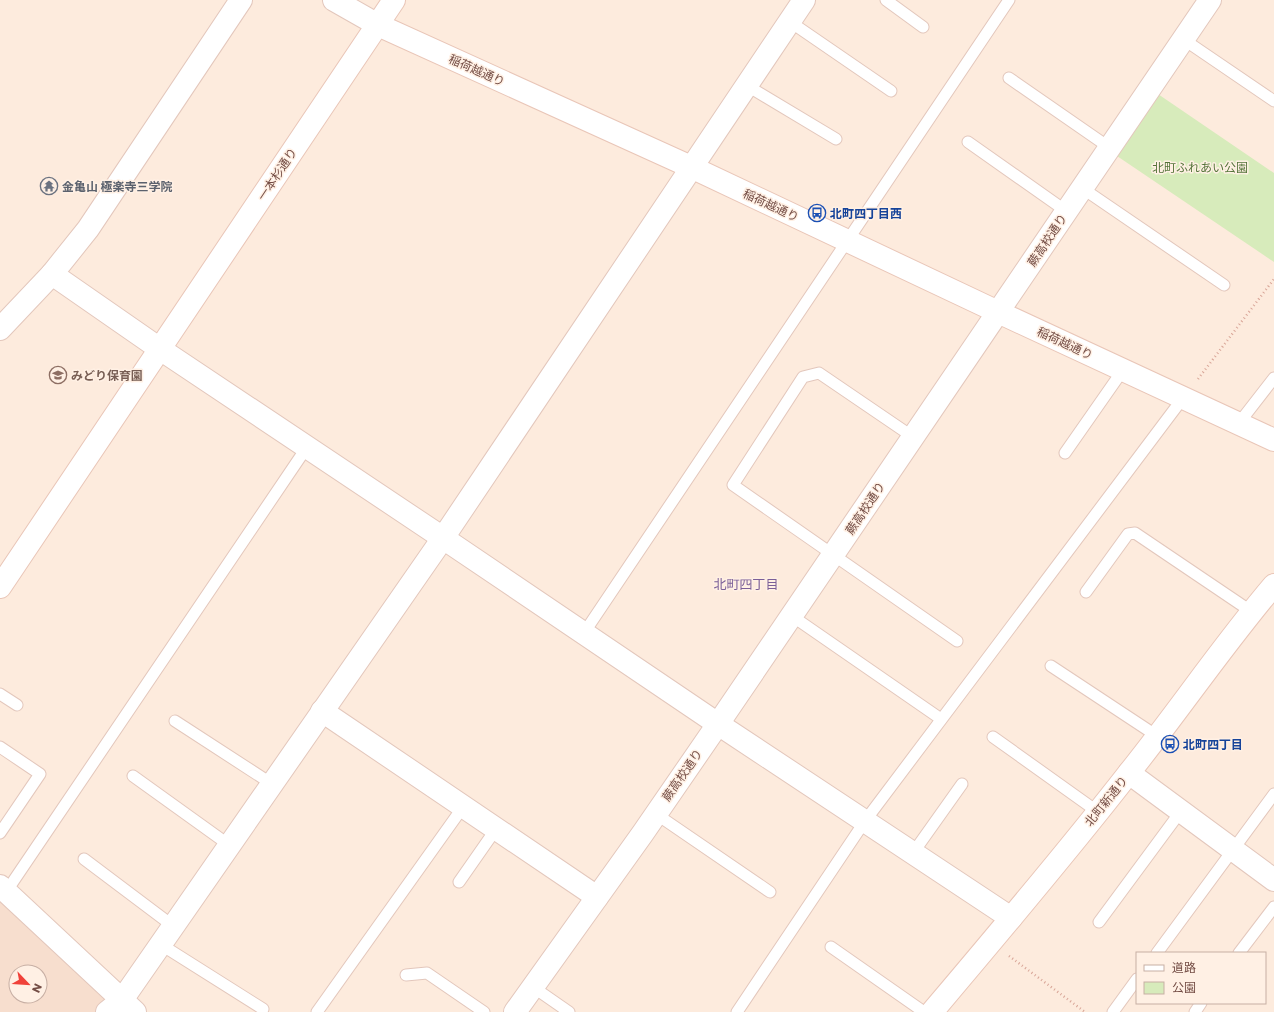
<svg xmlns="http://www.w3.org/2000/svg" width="1274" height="1012" font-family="Poppins,'Noto Sans JP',sans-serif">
<rect width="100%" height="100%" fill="#fdebdd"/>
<path fill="#f7dece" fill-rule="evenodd" d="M0,886L122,1000L107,1012H0ZM16,972H40V996H16Z"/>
<polygon fill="#d7ebbb" points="1155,92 1274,173 1274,262 1114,154"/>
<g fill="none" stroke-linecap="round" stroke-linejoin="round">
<defs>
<g id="lane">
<polyline points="886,0 923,27"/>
<polyline points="789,21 891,91"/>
<polyline points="1183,39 1274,101"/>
<polyline points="1009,78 1110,148"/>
<polyline points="746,85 836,139"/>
<polyline points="968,142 1066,211"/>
<polyline points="1082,188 1224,285"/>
<polyline points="1239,423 1274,378"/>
<polyline points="913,437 819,373 803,377 733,485 957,641"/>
<polyline points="1065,453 1123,370"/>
<polyline points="1086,592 1128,534 1135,533 1252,612"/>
<polyline points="792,616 941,719"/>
<polyline points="584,633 1009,0"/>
<polyline points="1051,666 1157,736"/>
<polyline points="0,694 17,705"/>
<polyline points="175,721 272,784"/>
<polyline points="993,737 1098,812"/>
<polyline points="0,747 40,774 0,833"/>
<polyline points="133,776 229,845"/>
<polyline points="656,814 770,892"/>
<polyline points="913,853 962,784"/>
<polyline points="84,859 173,926"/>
<polyline points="459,882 496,829"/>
<polyline points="6,892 307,447"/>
<polyline points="1099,922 1181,811"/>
<polyline points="160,944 263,1009"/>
<polyline points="831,947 924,1012"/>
<polyline points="1157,953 1274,794"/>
<polyline points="1239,953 1274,907"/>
<polyline points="406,975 427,973 484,1012"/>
<polyline points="533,987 569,1012"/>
<polyline points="317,1012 463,807"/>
<polyline points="737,1012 865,821 1183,398"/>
<polyline points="1113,1012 1137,979"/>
<polyline points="1195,1012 1201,1003"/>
</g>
<g id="street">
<polyline points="334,0 378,25"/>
<polyline points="52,274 160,349 443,538 718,724 1011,918"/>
<polyline points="0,329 52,274 88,229 241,0"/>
<polyline points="322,711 597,897"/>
<polyline points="1129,773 1274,880"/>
<polyline points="0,886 135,1012"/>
<polyline points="107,1012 122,1000 443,538 804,0"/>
<polyline points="515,1012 643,833 718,724 1210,0"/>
</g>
<g id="secondary">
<polyline points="378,25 691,167 998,312 1274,440"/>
<polyline points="0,587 394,0"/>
<path d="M932,1012C998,934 1065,855 1128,774C1178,712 1222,646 1274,585"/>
</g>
</defs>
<use href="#lane" stroke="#e3c7bc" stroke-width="13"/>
<use href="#street" stroke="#e3c7bc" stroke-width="24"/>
<use href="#secondary" stroke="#e9c6b8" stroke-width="24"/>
<g stroke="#d8a597" stroke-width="2.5" stroke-dasharray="1 3" stroke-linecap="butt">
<polyline points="1198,379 1274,279"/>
<polyline points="1009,956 1085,1012"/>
</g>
<use href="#lane" stroke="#fff" stroke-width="11"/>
<use href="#street" stroke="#fff" stroke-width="22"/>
<use href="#secondary" stroke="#fff" stroke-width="22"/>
</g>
<defs>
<symbol id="temple-ring" viewBox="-11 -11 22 22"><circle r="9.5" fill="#fff0e4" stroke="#6b7280" stroke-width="1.5"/><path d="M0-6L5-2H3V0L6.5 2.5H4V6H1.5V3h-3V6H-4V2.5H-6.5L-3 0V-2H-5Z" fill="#6b7280"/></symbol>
<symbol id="bus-ring" viewBox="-11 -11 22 22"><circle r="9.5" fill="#fff0e4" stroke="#1a4fb4" stroke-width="1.5"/><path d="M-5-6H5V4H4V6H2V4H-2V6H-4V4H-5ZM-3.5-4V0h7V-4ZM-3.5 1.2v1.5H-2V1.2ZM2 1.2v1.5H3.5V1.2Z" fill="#1a4fb4"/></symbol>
<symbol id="school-ring" viewBox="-11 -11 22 22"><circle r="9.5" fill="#fff0e4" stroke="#8d6e63" stroke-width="1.5"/><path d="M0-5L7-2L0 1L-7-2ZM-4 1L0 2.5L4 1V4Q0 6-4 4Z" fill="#8d6e63"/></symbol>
</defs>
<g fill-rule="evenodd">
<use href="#temple-ring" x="39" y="176" width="20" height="20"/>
<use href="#bus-ring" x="807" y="203" width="20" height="20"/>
<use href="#school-ring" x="48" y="365" width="20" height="20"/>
<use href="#bus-ring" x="1160" y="734" width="20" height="20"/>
</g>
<g text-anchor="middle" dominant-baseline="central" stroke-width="3" stroke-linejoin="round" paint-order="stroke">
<g font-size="12" fill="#744d45" stroke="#fff0e4">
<text transform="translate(477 70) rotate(24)">稲荷越通り</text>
<text transform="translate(277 174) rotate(-56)">一本杉通り</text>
<text transform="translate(771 205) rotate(25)">稲荷越通り</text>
<text transform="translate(1047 240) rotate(-56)">蕨高校通り</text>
<text transform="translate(1065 343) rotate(25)">稲荷越通り</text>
<text transform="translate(865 508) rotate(-56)">蕨高校通り</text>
<text transform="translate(682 775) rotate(-55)">蕨高校通り</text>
<text transform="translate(1106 801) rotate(-51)">北町新通り</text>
</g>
<g font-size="12" fill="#55743a" stroke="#fff0e4">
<text x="1200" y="167">北町ふれあい公園</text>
</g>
<g font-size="12" font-weight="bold" fill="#5b616d" stroke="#fff0e4" text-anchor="start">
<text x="62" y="186">金亀山 極楽寺三学院</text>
</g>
<g font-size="12" font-weight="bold" fill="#164399" stroke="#fff0e4" text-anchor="start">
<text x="830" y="213">北町四丁目西</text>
<text x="1183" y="744">北町四丁目</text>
</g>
<g font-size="12" font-weight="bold" fill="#785e54" stroke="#fff0e4" text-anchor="start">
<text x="71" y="375">みどり保育園</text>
</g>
<g font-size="13" fill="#7b5f98" stroke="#fff0e4">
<text x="746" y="584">北町四丁目</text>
</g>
</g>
<rect x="1136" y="952" width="130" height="52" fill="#fff0e4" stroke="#c7afa4"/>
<rect x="1144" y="965" width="20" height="6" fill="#ffffff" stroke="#c7afa4"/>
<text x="1172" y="972" font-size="12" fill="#744d45">道路</text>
<rect x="1144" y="982" width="20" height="12" fill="#d7ebbb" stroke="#c7afa4"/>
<text x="1172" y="992" font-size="12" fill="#744d45">公園</text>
<g transform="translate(28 984) rotate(115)"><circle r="19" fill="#fff0e4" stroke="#c7afa4"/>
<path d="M0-3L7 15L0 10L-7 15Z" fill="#f04239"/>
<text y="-6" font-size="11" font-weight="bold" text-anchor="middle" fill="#744d45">N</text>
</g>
</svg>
